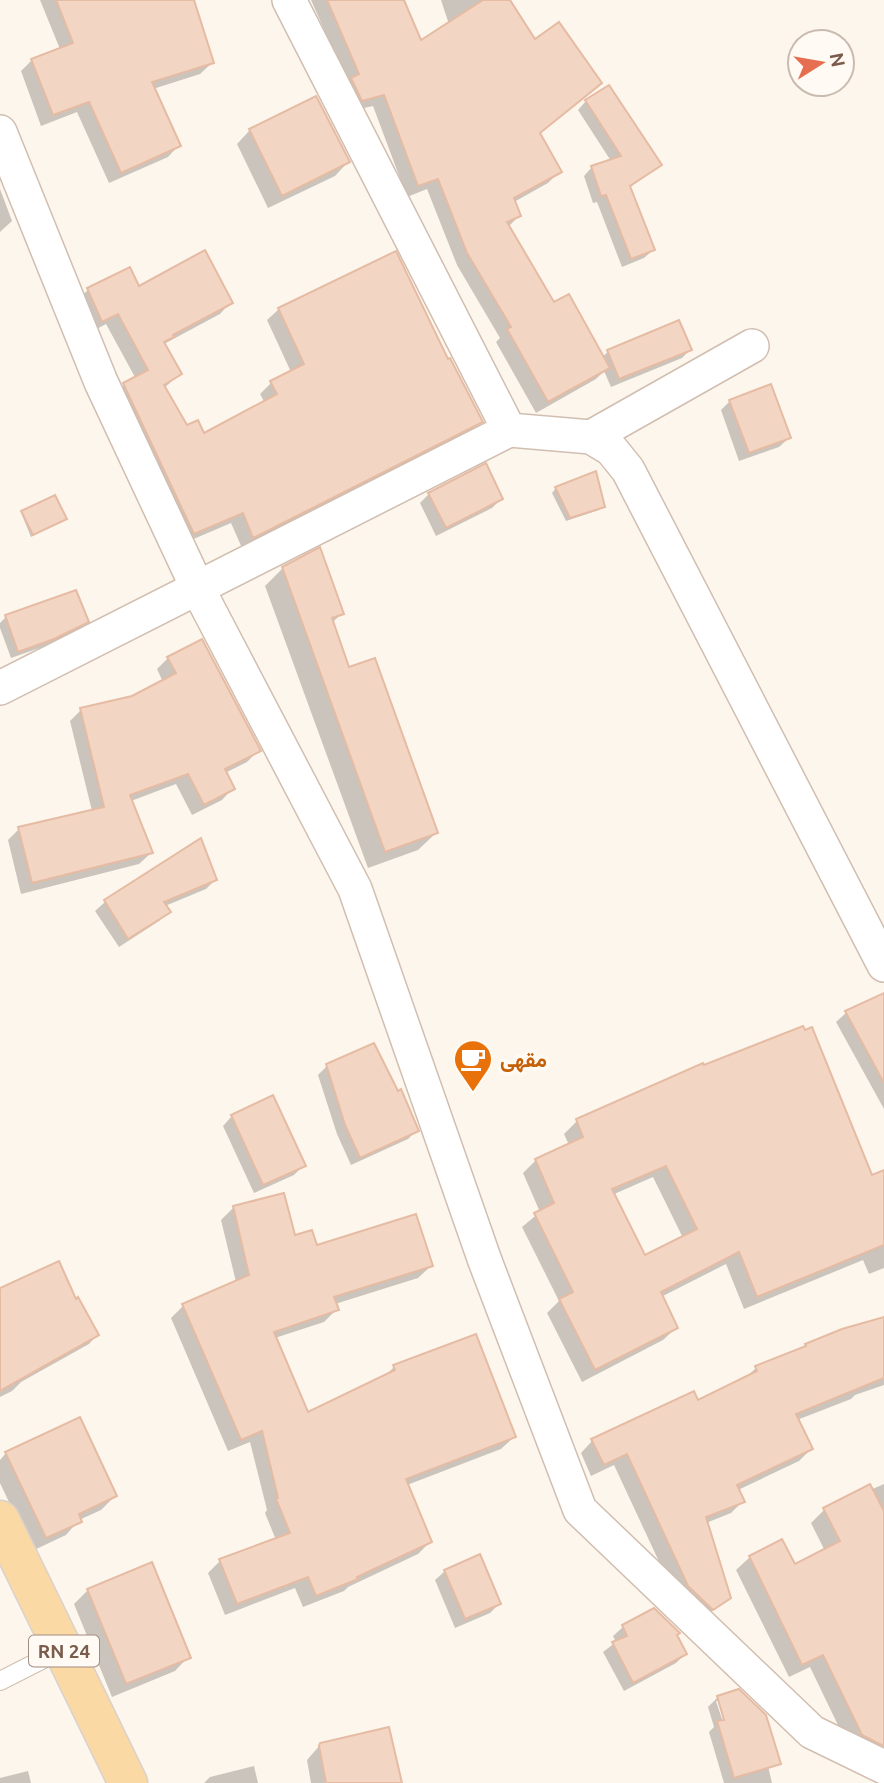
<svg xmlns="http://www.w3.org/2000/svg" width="884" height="1783" font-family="Ubuntu,Vazirmatn,sans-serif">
<rect width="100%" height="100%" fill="#fdf6ec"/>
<g fill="#0003" fill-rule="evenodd">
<polygon points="40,0 193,0 212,63 200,74 153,89 179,145 168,157 109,183 77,112 41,126 21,71 32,60 60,49"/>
<polygon points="311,0 402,0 472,163 492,155 441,0 508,0 534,41 600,83 539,134 560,171 548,183 514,202 519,216 508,227 554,305 602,357 608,352 678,322 690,350 682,358 611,387 604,371 596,379 536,413 496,342 500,338 457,265 427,189 407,197 373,106 351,111 348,84"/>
<polygon points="586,101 660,165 629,188 653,250 644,258 622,267 597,202 593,203 584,176 592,167 611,161 578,110"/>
<polygon points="250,130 348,162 335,176 268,208 237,144"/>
<polygon points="0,189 12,221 0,232"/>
<polygon points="129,270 138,288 231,302 220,314 164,344 180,374 164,388 187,427 203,436 265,403 260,394 271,383 291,372 267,320 279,309 447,361 481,421 470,432 242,548 231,523 182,544 113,396 124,385 136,379 106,324 91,332 76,301 88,290"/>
<polygon points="730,401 789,438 779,447 739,461 721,410"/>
<polygon points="556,488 603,506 599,510 566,521 552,493"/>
<polygon points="429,494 501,499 492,508 436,536 420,503"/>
<polygon points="26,511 65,518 31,537 22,515"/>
<polygon points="283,568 342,613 332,623 348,669 436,833 418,850 368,868 265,586"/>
<polygon points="6,617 87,621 79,629 45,646 11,658 0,628 0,623"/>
<polygon points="168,658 259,750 247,762 225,773 233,788 222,800 192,815 176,784 131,801 151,853 139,864 21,894 8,840 19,829 92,811 70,721 81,710 133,697 163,682 157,669"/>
<polygon points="200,841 215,880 206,889 165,906 168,912 159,921 119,947 95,911 105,902"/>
<polygon points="879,997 884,1009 884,1109 836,1022 846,1013"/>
<path d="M703,1065L871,1177L884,1172V1268L869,1274L863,1260L744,1309L726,1264L661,1297L676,1328L663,1340L582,1382L547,1313L559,1301L522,1227L540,1212L523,1173L536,1160L569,1145L564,1134L577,1121ZM653,1177L683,1238L644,1258L612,1195Z"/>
<polygon points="327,1066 417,1130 408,1139 351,1165 337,1134 318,1075"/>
<polygon points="232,1116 304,1165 294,1175 254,1193 223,1126"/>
<polygon points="234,1207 316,1247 431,1266 418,1278 335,1304 337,1309 324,1322 275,1338 307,1414 383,1378 394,1367 514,1437 501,1449 407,1485 430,1542 418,1554 348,1587 344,1591 303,1607 295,1588 225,1615 208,1573 220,1561 276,1540 265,1513 267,1510 250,1442 228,1451 171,1318 183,1306 236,1282 221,1220"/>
<polygon points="75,1301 97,1335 89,1344 21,1382 12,1391 0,1397 0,1326"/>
<polygon points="884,1318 884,1385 855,1395 851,1399 797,1420 811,1449 799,1461 738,1490 743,1501 731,1513 706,1523 729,1597 700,1621 676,1598 614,1465 591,1476 581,1453 592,1441 697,1403 744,1379 756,1368 802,1349 806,1345"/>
<polygon points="6,1453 115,1496 101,1510 79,1520 66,1535 32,1551 0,1483 0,1460"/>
<polygon points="884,1484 884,1744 863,1755 849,1748 810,1667 789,1677 736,1570 750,1557 794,1567 825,1551 811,1523 824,1510"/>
<polygon points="445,1571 499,1604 490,1613 455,1628 435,1580"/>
<polygon points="88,1590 188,1657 175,1671 112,1697 74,1604"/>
<polygon points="654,1610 675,1636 685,1654 676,1663 624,1691 603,1652 616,1642 613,1636 623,1627"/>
<path d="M718,1697L754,1705L772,1783H724L709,1732L714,1727L708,1707ZM716,1701H720L728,1727L725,1728Z"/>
<polygon points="321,1744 399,1783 311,1783 307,1760"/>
<polygon points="254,1766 258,1783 204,1783 210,1777"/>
<polygon points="28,1771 31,1783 0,1783 0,1778"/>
</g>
<g fill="#f3d5c3" stroke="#e6bba3" stroke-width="2" fill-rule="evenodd">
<polygon points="56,0 194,0 214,63 152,82 181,146 121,173 89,102 53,115 31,59 73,43"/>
<polygon points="327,0 404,0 421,40 483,0 510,0 535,39 559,22 602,83 540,133 562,172 514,198 521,216 507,222 554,302 569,294 610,368 548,402 507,329 511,327 467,253 438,179 418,186 384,95 362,101 351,78 359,74"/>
<polygon points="609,85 662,165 630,186 655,250 631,259 606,195 601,196 591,166 621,156 585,100"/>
<polygon points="316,96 350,162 282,196 249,129"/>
<polygon points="205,250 233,303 173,335 174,337 164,342 182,374 164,385 187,425 198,420 204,433 277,394 270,381 304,364 278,308 396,251 448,359 450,358 483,422 253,538 243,513 194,534 123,383 148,370 118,314 102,322 87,288 130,267 139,286"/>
<polygon points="679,320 692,350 619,379 607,350"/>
<polygon points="771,384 791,438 749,453 729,400"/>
<polygon points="486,463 503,499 446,528 428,493"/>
<polygon points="596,471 605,507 570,518 555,487"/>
<polygon points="55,495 67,519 33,535 21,511"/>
<polygon points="320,547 344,614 332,618 349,667 375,658 438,833 385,852 282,567"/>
<polygon points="76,590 89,622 54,639 18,652 5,615"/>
<polygon points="202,639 261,751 225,769 235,789 204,805 188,774 130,795 153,853 32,883 18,827 104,807 80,708 132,696 176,673 167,657"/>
<polygon points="201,838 217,880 164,902 171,912 128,939 104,900"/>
<polygon points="884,993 884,1083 845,1011"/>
<path d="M803,1026L805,1030L812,1027L872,1175L884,1170V1245L757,1297L739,1252L661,1292L678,1328L595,1370L559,1299L573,1292L534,1213L554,1203L535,1159L583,1137L576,1119L703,1063L704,1065ZM666,1166L697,1229L645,1255L612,1189Z"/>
<polygon points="374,1043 398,1091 401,1089 419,1131 360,1158 345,1125 326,1064"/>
<polygon points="273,1095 306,1166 263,1185 231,1115"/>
<polygon points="284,1193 295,1235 312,1230 317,1245 416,1214 433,1266 334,1297 339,1310 274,1332 308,1412 395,1370 393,1365 476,1334 516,1437 406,1479 432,1542 357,1577 358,1579 316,1596 308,1577 237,1604 219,1559 290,1533 276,1499 278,1498 262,1431 241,1440 182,1304 249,1275 233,1206"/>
<polygon points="59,1261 76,1299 78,1297 99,1335 0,1391 0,1288"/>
<polygon points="884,1317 884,1378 796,1414 813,1449 737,1485 745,1502 706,1517 731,1598 713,1610 688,1586 627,1454 604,1465 591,1439 694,1391 698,1400 757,1371 755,1366 806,1346 805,1344 842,1329"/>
<polygon points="80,1417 117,1496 79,1514 82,1522 46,1538 5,1452"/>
<polygon points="870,1484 884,1511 884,1746 862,1735 823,1655 802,1665 749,1556 782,1539 795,1564 840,1541 823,1508"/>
<polygon points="480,1554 501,1604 465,1619 444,1570"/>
<polygon points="152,1562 191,1658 126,1684 87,1589"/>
<polygon points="654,1608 680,1633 677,1635 687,1654 633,1683 612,1642 627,1636 622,1625"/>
<polygon points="739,1689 766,1715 781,1764 734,1778 717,1721 724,1720 717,1696"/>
<polygon points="389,1727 402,1783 326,1783 319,1746 320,1743"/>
</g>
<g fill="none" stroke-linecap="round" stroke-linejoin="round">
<defs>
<polyline id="lane" points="0,1681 63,1649"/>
<g id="street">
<polyline points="0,132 101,382 198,589 355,889 485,1261 580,1510 812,1732 884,1767"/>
<polyline points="509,430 591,437 611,449 628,470 884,965"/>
<polyline points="591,437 752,346"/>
<polyline points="0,688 509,430 289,0"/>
</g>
<polyline id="primary" points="0,1520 128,1783"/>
</defs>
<use href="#lane" stroke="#d1beb0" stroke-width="20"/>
<use href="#street" stroke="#d1beb0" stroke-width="36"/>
<use href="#primary" stroke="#dad1cd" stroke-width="41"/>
<use href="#lane" stroke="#fff" stroke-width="18"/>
<use href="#street" stroke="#fff" stroke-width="33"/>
<use href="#primary" stroke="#fbd9a5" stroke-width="38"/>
</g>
<defs>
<symbol id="cafe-pin" viewBox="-11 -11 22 30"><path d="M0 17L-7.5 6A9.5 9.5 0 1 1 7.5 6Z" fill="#e8710a" stroke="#fffaf3"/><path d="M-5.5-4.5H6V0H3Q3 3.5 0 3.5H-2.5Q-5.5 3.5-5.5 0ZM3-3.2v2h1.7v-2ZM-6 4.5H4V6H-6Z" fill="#fff"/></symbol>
</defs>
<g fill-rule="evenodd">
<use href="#cafe-pin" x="451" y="1037" width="44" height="60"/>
</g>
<g text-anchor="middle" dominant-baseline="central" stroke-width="7" stroke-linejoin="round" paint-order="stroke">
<rect fill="#fffaf3" stroke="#a28b7f" stroke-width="2" x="29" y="1635.5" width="70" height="31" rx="5"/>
<g font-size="19" font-weight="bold" fill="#7a5c4d">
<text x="64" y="1651">RN 24</text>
</g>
<g font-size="21" font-weight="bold" fill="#c56008" stroke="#fffaf3" text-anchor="start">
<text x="500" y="1059">مقهى</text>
</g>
</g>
<g transform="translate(821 63) rotate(79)"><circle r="33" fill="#fffaf3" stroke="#cabbb1" stroke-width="2"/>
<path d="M0-5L12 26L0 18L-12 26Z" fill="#e76f51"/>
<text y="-10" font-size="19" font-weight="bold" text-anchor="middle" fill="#7a5c4d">N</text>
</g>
</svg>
